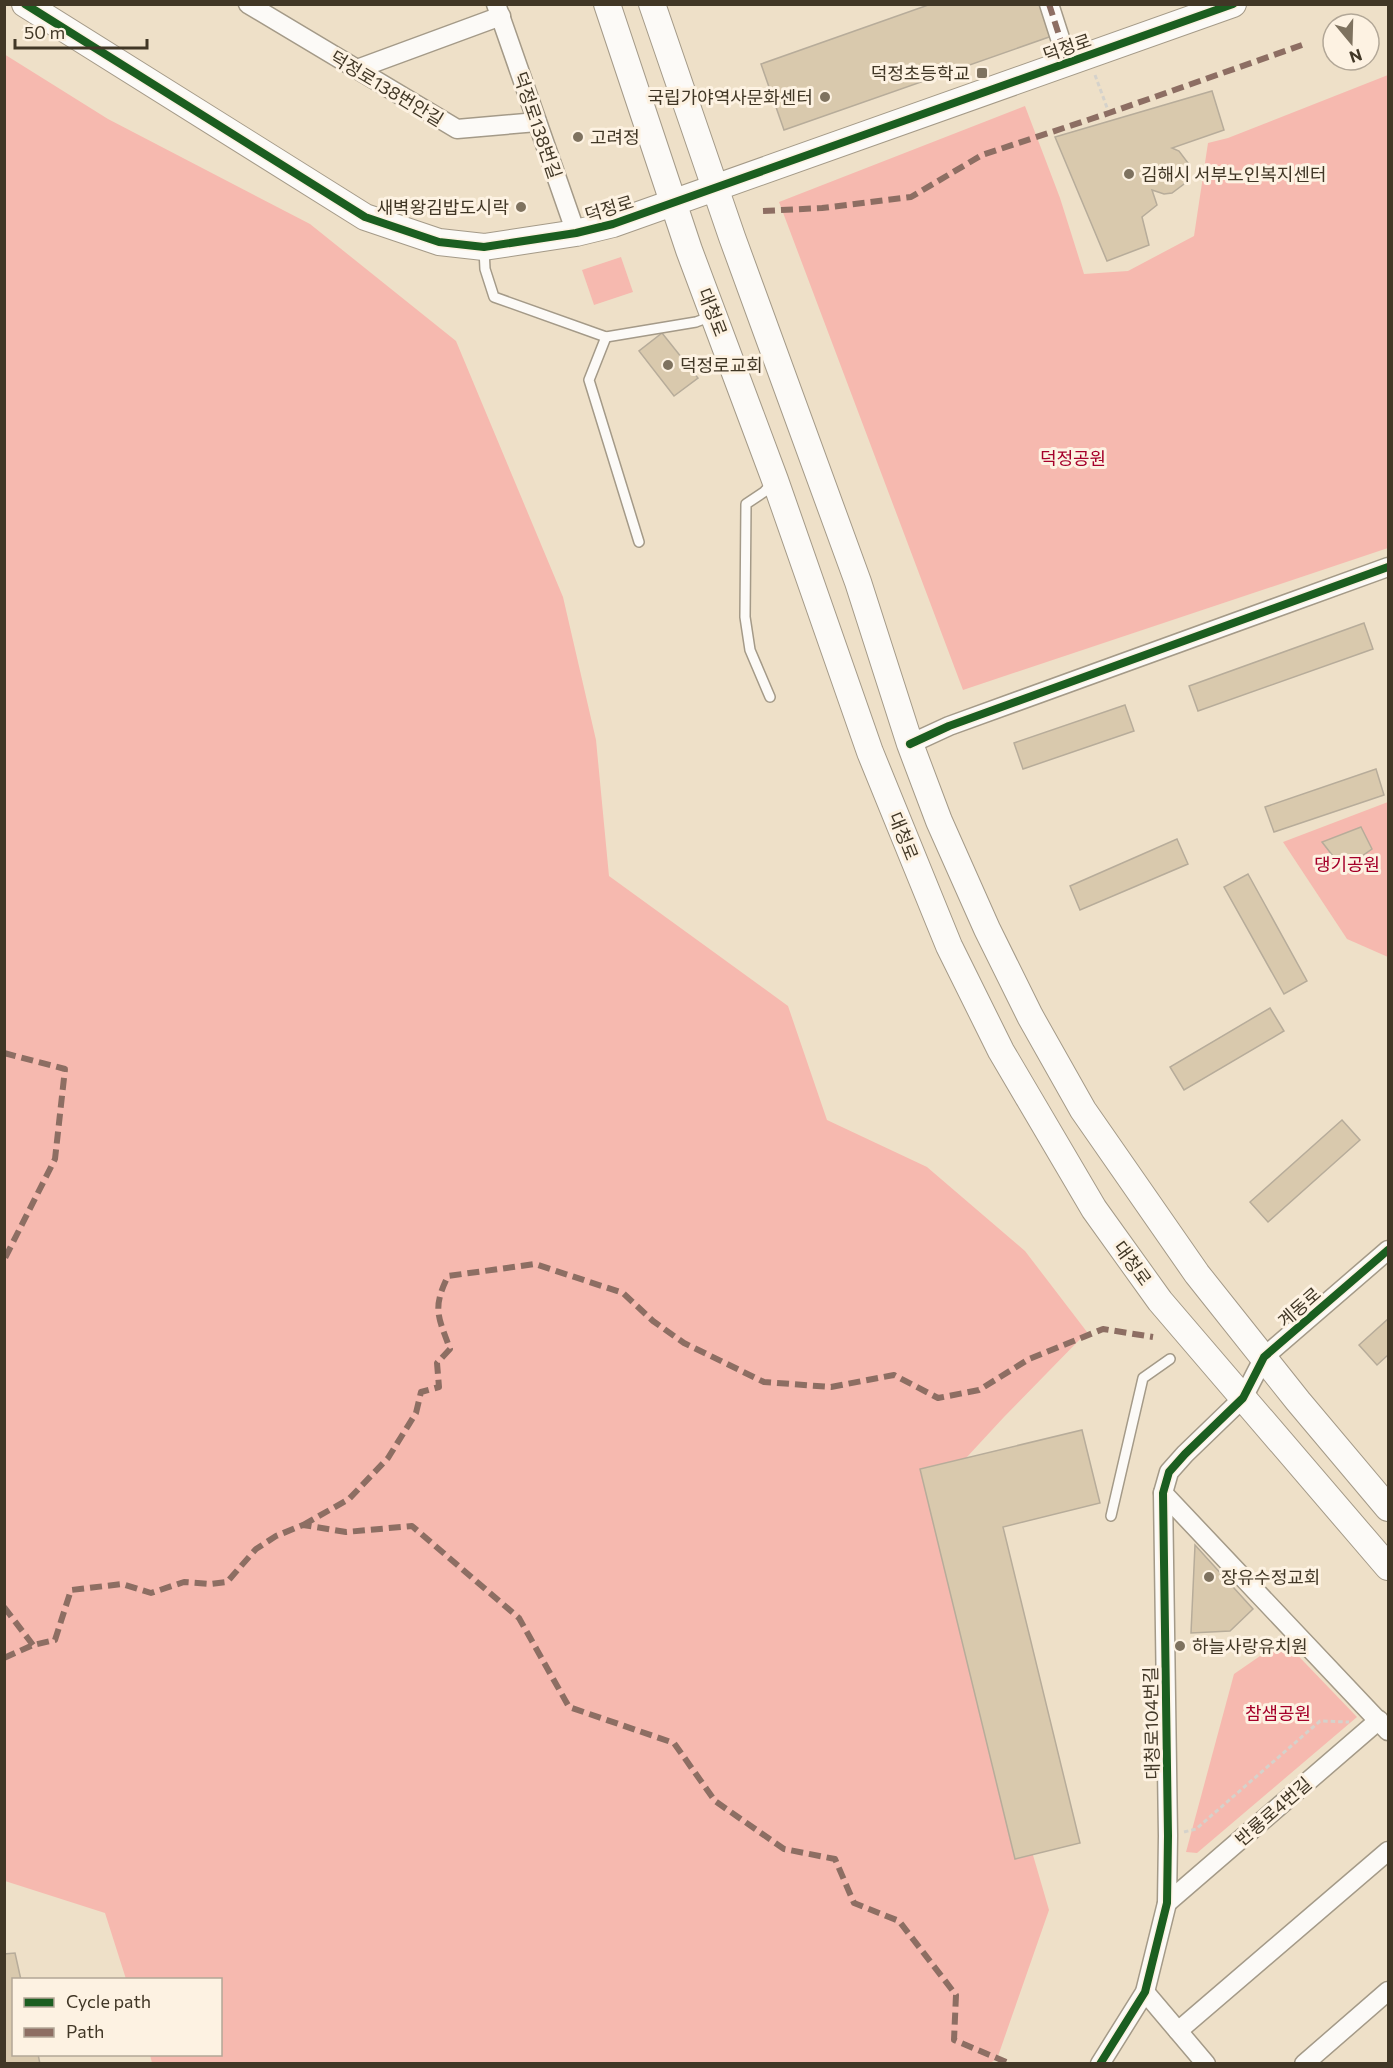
<svg xmlns="http://www.w3.org/2000/svg" width="1393" height="2068" font-family="Commissioner,'Noto Sans KR',sans-serif">
<rect width="100%" height="100%" fill="#eee0c8"/>
<g fill="#f6b9af">
<polygon points="4,54 108,119 310,224 456,341 563,597 596,740 609,876 788,1006 827,1120 927,1167 1025,1251 1087,1332 1004,1417 929,1498 1049,1910 997,2059 990,2063 152,2063 150,2055 220,2054 220,1980 126,1979 105,1913 5,1881"/>
<polygon points="1388,75 1388,548 963,690 779,202 1025,106 1060,198 1084,274 1128,271 1194,236 1208,143 1228,138"/>
<polygon points="621,257 633,292 594,305 582,270"/>
<polygon points="1388,802 1388,957 1347,939 1283,842"/>
<polygon points="1283,1640 1357,1717 1197,1853 1186,1852 1234,1674"/>
</g>
<g fill="#d9c9ad" stroke="#b7ac9a" stroke-width="1.5">
<polygon points="931,4 1041,4 1052,36 784,130 761,64"/>
<polygon points="1212,91 1224,130 1172,148 1179,151 1188,163 1188,177 1184,184 1172,193 1164,194 1152,190 1157,205 1142,217 1149,245 1107,261 1055,137"/>
<polygon points="662,333 698,378 674,396 639,351"/>
<polygon points="1364,623 1373,649 1198,711 1189,686"/>
<polygon points="1125,705 1134,731 1023,769 1014,743"/>
<polygon points="1376,769 1384,795 1274,832 1265,807"/>
<polygon points="1361,827 1372,849 1343,869 1322,842"/>
<polygon points="1177,839 1188,864 1080,910 1070,886"/>
<polygon points="1248,874 1307,981 1284,994 1224,887"/>
<polygon points="1270,1008 1284,1031 1184,1090 1170,1067"/>
<polygon points="1342,1120 1360,1140 1268,1222 1250,1202"/>
<polygon points="1388,1319 1388,1355 1377,1365 1359,1345"/>
<polygon points="1082,1430 1100,1503 1003,1527 1080,1843 1015,1859 920,1469"/>
<polygon points="1195,1545 1253,1609 1230,1631 1191,1633"/>
<polygon points="15,1953 21,1980 14,1980 14,2054 38,2054 40,2064 4,2064 4,1954"/>
</g>
<g fill="none" stroke-linecap="round" stroke-linejoin="round">
<defs>
<g id="lane">
<polyline points="484,249 485,269 494,297 606,337 696,322 712,316"/>
<polyline points="606,337 589,380 639,542"/>
<polyline points="770,697 750,650 745,617 746,504 764,492 773,482"/>
<polyline points="1111,1516 1143,1378 1170,1359"/>
</g>
<g id="street">
<polyline points="248,4 457,129 537,122"/>
<polyline points="496,4 576,233"/>
<polyline points="1049,4 1068,63"/>
<polyline points="357,69 501,16"/>
<polyline points="910,744 949,726 1388,567"/>
<polyline points="1163,1493 1388,1731"/>
<polyline points="1167,1903 1379,1720"/>
<polyline points="1145,1992 1206,2064"/>
<polyline points="1178,2031 1388,1851"/>
<polyline points="1100,2064 1145,1992 1167,1903 1168,1836 1163,1493 1169,1472 1185,1454 1243,1398 1264,1357 1388,1250"/>
<polyline points="1304,2064 1388,1991"/>
</g>
<g id="secondary">
<polyline points="25,4 365,217 439,242 484,247 576,233 613,224 1233,4"/>
<polyline points="607,4 689,250 775,480 870,752 949,946 1001,1051 1094,1209 1160,1301 1388,1567"/>
<polyline points="652,4 732,237 858,582 910,744 939,821 987,929 1030,1016 1083,1110 1197,1274 1298,1401 1388,1508"/>
</g>
</defs>
<use href="#lane" stroke="#a49a88" stroke-width="12"/>
<use href="#street" stroke="#a49a88" stroke-width="21"/>
<use href="#secondary" stroke="#a49a88" stroke-width="28"/>
<g stroke="#d5d2cb" stroke-width="3" stroke-dasharray="4.5 3" stroke-linecap="butt">
<polyline points="1095,75 1109,113"/>
<polyline points="1184,1832 1196,1829 1320,1721 1349,1722"/>
</g>
<use href="#lane" stroke="#fcfaf7" stroke-width="9"/>
<use href="#street" stroke="#fcfaf7" stroke-width="18"/>
<use href="#secondary" stroke="#fcfaf7" stroke-width="26"/>
<g stroke="#8d6e63" stroke-width="6" stroke-dasharray="12 6" stroke-linecap="butt">
<polyline points="1049,4 1068,63"/>
<polyline points="763,211 822,208 911,197 982,155 1109,113 1302,45"/>
<polyline points="4,1053 65,1069 55,1159 4,1260"/>
<path d="M303,1525L349,1499L388,1458L416,1413L421,1392L439,1387L437,1363L450,1349C438,1316 432,1309 448,1276L535,1264L623,1293L653,1321L684,1343L764,1382L831,1387L894,1375L938,1398L979,1390L1029,1359L1103,1329L1153,1337"/>
<polyline points="4,1607 33,1645"/>
<polyline points="4,1658 33,1645 55,1640 71,1590 122,1584 151,1593 184,1582 210,1584 227,1582 256,1549 276,1536 303,1525 346,1532 412,1526 519,1618 569,1707 674,1743 715,1801 784,1849 835,1859 854,1903 899,1921 956,1995 954,2040 1011,2064"/>
</g>
<defs>
<g id="cycleway">
<polyline points="25,4 365,217 439,242 484,247 576,233 613,224 1233,4"/>
<polyline points="910,744 949,726 1388,567"/>
<polyline points="1100,2064 1145,1992 1167,1903 1168,1836 1163,1493 1169,1472 1185,1454 1243,1398 1264,1357 1388,1250"/>
</g>
</defs>
<use href="#cycleway" stroke="#fdf2e2" stroke-width="11"/>
<use href="#cycleway" stroke="#1b5e20" stroke-width="8"/>
</g>
<g fill="#7e725f" stroke="#fdf2e2" stroke-width="2">
<rect x="976" y="67" width="12" height="12" rx="3"/>
<circle cx="825" cy="97" r="6"/>
<circle cx="578" cy="137" r="6"/>
<circle cx="1129" cy="174" r="6"/>
<circle cx="521" cy="207" r="6"/>
<circle cx="668" cy="365" r="6"/>
<circle cx="1209" cy="1577" r="6"/>
<circle cx="1180" cy="1646" r="6"/>
</g>
<g text-anchor="middle" dominant-baseline="central" stroke-width="6" stroke-linejoin="round" paint-order="stroke">
<g font-size="18" fill="#413726" stroke="#fdf2e2">
<text transform="translate(1067 47) rotate(-19)">덕정로</text>
<text transform="translate(387 88) rotate(31)">덕정로138번안길</text>
<text transform="translate(538 125) rotate(71)">덕정로138번길</text>
<text transform="translate(609 208) rotate(-17)">덕정로</text>
<text transform="translate(713 312) rotate(69)">대청로</text>
<text transform="translate(904 836) rotate(68)">대청로</text>
<text transform="translate(1133 1263) rotate(54)">대청로</text>
<text transform="translate(1299 1307) rotate(-41)">계동로</text>
<text transform="translate(1151 1723) rotate(-91)">대청로104번길</text>
<text transform="translate(1273 1811) rotate(-41)">반룡로4번길</text>
</g>
<g font-size="18" fill="#413726" stroke="#fdf2e2" text-anchor="start">
<text x="970" y="73" text-anchor="end">덕정초등학교</text>
<text x="813" y="97" text-anchor="end">국립가야역사문화센터</text>
<text x="590" y="137">고려정</text>
<text x="1141" y="174">김해시 서부노인복지센터</text>
<text x="509" y="207" text-anchor="end">새벽왕김밥도시락</text>
<text x="680" y="365">덕정로교회</text>
<text x="1221" y="1577">장유수정교회</text>
<text x="1192" y="1646">하늘사랑유치원</text>
</g>
<g font-size="18" fill="#a5002a" stroke="#fdf2e2">
<text x="1073" y="458">덕정공원</text>
<text x="1347" y="864">댕기공원</text>
<text x="1278" y="1713">참샘공원</text>
</g>
</g>
<rect width="1393" height="2068" fill="none" stroke="#413726" stroke-width="12"/>
<rect x="12" y="1978" width="210" height="78" fill="#fdf2e2" stroke="#b2a797" stroke-width="1.5"/>
<rect x="24" y="1998" width="30" height="9" fill="#1b5e20" stroke="#b2a797" stroke-width="1.5"/>
<text x="66" y="2008" font-size="18" fill="#413726">Cycle path</text>
<rect x="24" y="2028" width="30" height="9" fill="#8d6e63" stroke="#b2a797" stroke-width="1.5"/>
<text x="66" y="2038" font-size="18" fill="#413726">Path</text>
<g transform="translate(1351 42) rotate(161)"><circle r="28" fill="#fdf2e2" stroke="#b2a797" stroke-width="1.5"/>
<path d="M0-4.5L10 22L0 15L-10 22Z" fill="#7e725f"/>
<text y="-9" font-size="16" font-weight="bold" text-anchor="middle" fill="#413726">N</text>
</g>
<path d="M15 39v9h132v-9" fill="none" stroke="#413726" stroke-width="3"/>
<text x="24" y="39" font-size="18" fill="#413726" stroke="#fdf2e2" stroke-width="4.5" paint-order="stroke">50 m</text>
</svg>
